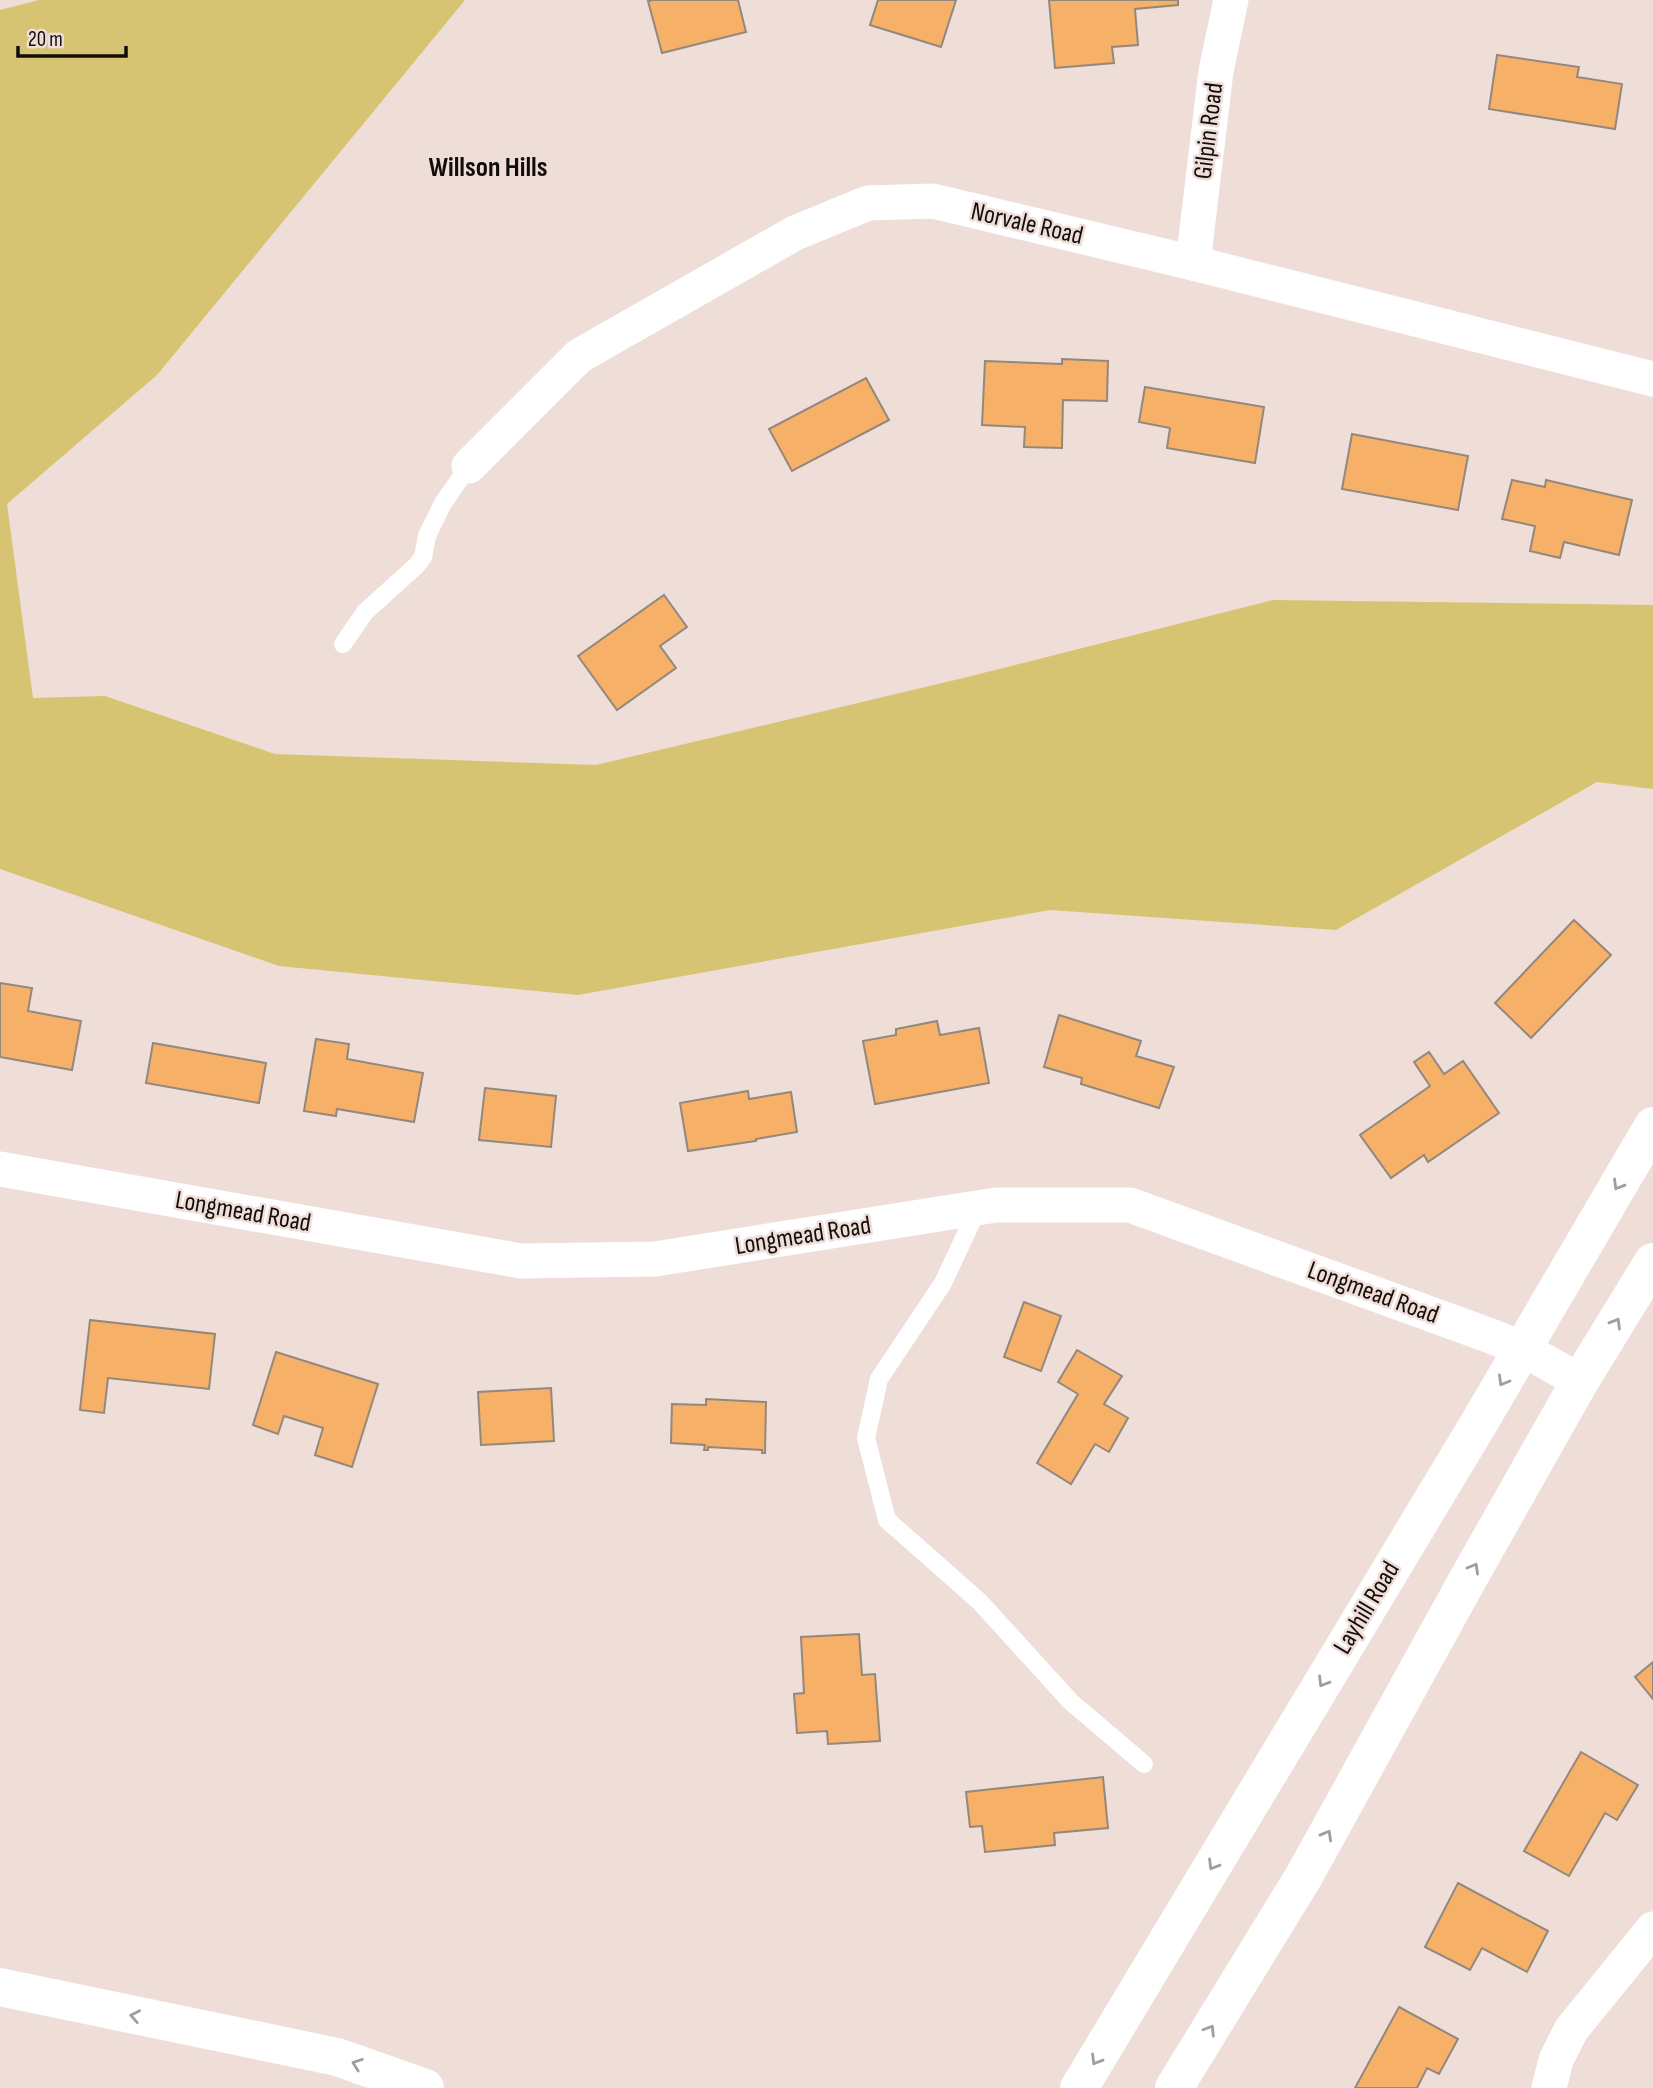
<svg xmlns="http://www.w3.org/2000/svg" width="1653" height="2088" font-family="'Sofia Sans Condensed',sans-serif">
<rect width="100%" height="100%" fill="#efddd8"/>
<polygon fill="#d7c473" points="39,0 465,0 157,375 7,504 33,698 105,696 275,754 596,765 959,679 1273,600 1653,605 1653,789 1597,782 1336,930 1050,910 578,995 279,966 0,869 0,10"/>
<g fill="#f7b067" stroke="#93887d" stroke-width="2">
<polygon points="653,0 738,0 746,32 662,53 648,1"/>
<polygon points="878,0 956,0 941,47 870,25"/>
<polygon points="1049,0 1178,0 1178,5 1135,9 1138,45 1112,47 1114,63 1055,68"/>
<polygon points="1497,55 1579,67 1577,77 1622,84 1615,129 1489,109"/>
<polygon points="1062,359 1108,361 1107,401 1063,400 1062,448 1024,447 1025,427 982,425 985,361 1062,364"/>
<polygon points="866,378 889,420 792,471 769,429"/>
<polygon points="1145,387 1264,407 1255,463 1167,448 1170,428 1139,422"/>
<polygon points="1352,434 1468,456 1458,510 1342,489"/>
<polygon points="1512,480 1545,487 1546,480 1632,500 1619,555 1564,542 1560,558 1530,551 1535,526 1502,519"/>
<polygon points="664,595 687,627 660,646 676,668 617,710 578,656"/>
<polygon points="1574,920 1611,955 1531,1038 1495,1003"/>
<polygon points="0,983 32,988 28,1011 81,1021 72,1070 0,1057"/>
<polygon points="1059,1015 1141,1041 1136,1056 1174,1067 1159,1108 1081,1084 1082,1078 1044,1067"/>
<polygon points="937,1021 940,1035 979,1028 989,1083 875,1104 863,1041 896,1035 896,1029"/>
<polygon points="316,1039 349,1044 347,1059 423,1073 414,1122 337,1109 336,1116 304,1111"/>
<polygon points="153,1043 266,1063 259,1103 146,1083"/>
<polygon points="1429,1052 1444,1074 1463,1061 1499,1113 1428,1162 1424,1155 1391,1178 1360,1135 1430,1086 1414,1062"/>
<polygon points="485,1088 556,1096 551,1147 479,1140"/>
<polygon points="748,1091 749,1099 791,1092 797,1132 756,1139 756,1141 688,1151 680,1103"/>
<polygon points="1024,1302 1061,1316 1041,1371 1004,1357"/>
<polygon points="90,1320 215,1334 209,1389 108,1378 104,1413 80,1410"/>
<polygon points="1077,1350 1122,1376 1104,1404 1128,1418 1109,1452 1095,1444 1071,1484 1037,1463 1078,1394 1058,1382"/>
<polygon points="276,1352 378,1384 352,1467 315,1455 323,1428 284,1416 278,1434 253,1425"/>
<polygon points="551,1388 554,1441 481,1445 478,1392"/>
<polygon points="706,1399 766,1402 765,1453 762,1453 762,1450 708,1447 708,1450 704,1450 705,1445 671,1443 672,1404 706,1405"/>
<polygon points="859,1634 862,1675 875,1674 880,1741 828,1744 827,1731 797,1733 794,1694 804,1693 801,1637"/>
<polygon points="1653,1662 1653,1699 1635,1677"/>
<polygon points="1581,1752 1638,1785 1617,1820 1605,1813 1569,1876 1524,1851"/>
<polygon points="1103,1777 1108,1828 1054,1833 1055,1845 985,1852 982,1826 970,1827 966,1792"/>
<polygon points="1458,1883 1548,1931 1527,1972 1482,1948 1470,1970 1425,1947"/>
<polygon points="1399,2007 1458,2039 1439,2074 1427,2068 1417,2088 1355,2088"/>
</g>
<g fill="none" stroke-linecap="round" stroke-linejoin="round">
<g stroke="#fff" stroke-width="18">
<polyline points="343,644 365,612 416,566 423,557 427,536 443,503 469,466"/>
<polyline points="978,1208 943,1283 879,1379 866,1438 887,1520 980,1602 1071,1702 1144,1764"/>
</g>
<g stroke="#fff" stroke-width="35">
<polyline points="1193,263 1216,71 1231,0"/>
<polyline points="469,466 579,356 795,233 868,203 933,201 1193,263 1653,379"/>
<polyline points="0,1169 521,1261 655,1259 996,1205 1130,1205 1488,1335 1521,1348 1580,1381"/>
<polyline points="1549,2088 1556,2060 1571,2030 1653,1929"/>
</g>
<g stroke="#fff" stroke-width="38">
<polyline points="1079,2088 1479,1423 1653,1126"/>
<polyline points="1174,2088 1304,1876 1468,1579 1580,1381 1653,1262"/>
</g>
<polyline stroke="#fff" stroke-width="38" points="0,1987 337,2057 425,2088"/>
</g>
<defs><path id="oneway-chevron" d="M-2-3.5L2.5 0L-2 3.5" fill="none" stroke-width="1.6" stroke-linecap="round" stroke-linejoin="round" transform="scale(1.75)"/></defs>
<g stroke="#a09e9d">
<use href="#oneway-chevron" transform="translate(1618 1185) rotate(121)"/>
<use href="#oneway-chevron" transform="translate(1616 1323) rotate(-59)"/>
<use href="#oneway-chevron" transform="translate(1503 1381) rotate(120)"/>
<use href="#oneway-chevron" transform="translate(1474 1568) rotate(-60)"/>
<use href="#oneway-chevron" transform="translate(1323 1682) rotate(121)"/>
<use href="#oneway-chevron" transform="translate(1327 1835) rotate(-61)"/>
<use href="#oneway-chevron" transform="translate(1213 1865) rotate(121)"/>
<use href="#oneway-chevron" transform="translate(135 2016) rotate(-169)"/>
<use href="#oneway-chevron" transform="translate(1210 2030) rotate(-58)"/>
<use href="#oneway-chevron" transform="translate(1096 2060) rotate(121)"/>
<use href="#oneway-chevron" transform="translate(357 2064) rotate(-160)"/>
</g>
<g text-anchor="middle" dominant-baseline="central" stroke-width="5" stroke-linejoin="round" paint-order="stroke">
<g font-size="26" fill="#120d0b" stroke="#efddd8">
<text transform="translate(1209 131) rotate(-83)">Gilpin Road</text>
<text transform="translate(1027 224) rotate(13)">Norvale Road</text>
<text transform="translate(243 1212) rotate(10)">Longmead Road</text>
<text transform="translate(803 1236) rotate(-9)">Longmead Road</text>
<text transform="translate(1373 1293) rotate(20)">Longmead Road</text>
<text transform="translate(1367 1608) rotate(-59)">Layhill Road</text>
</g>
<g font-size="28" font-weight="bold" fill="#120d0b" stroke="#efddd8">
<text x="488" y="167">Willson Hills</text>
</g>
</g>
<path d="M18 46v10h108v-10" fill="none" stroke="#120d0b" stroke-width="3.5"/>
<text x="28" y="46" font-size="21" fill="#120d0b" stroke="#efddd8" stroke-width="5" paint-order="stroke">20 m</text>
</svg>
